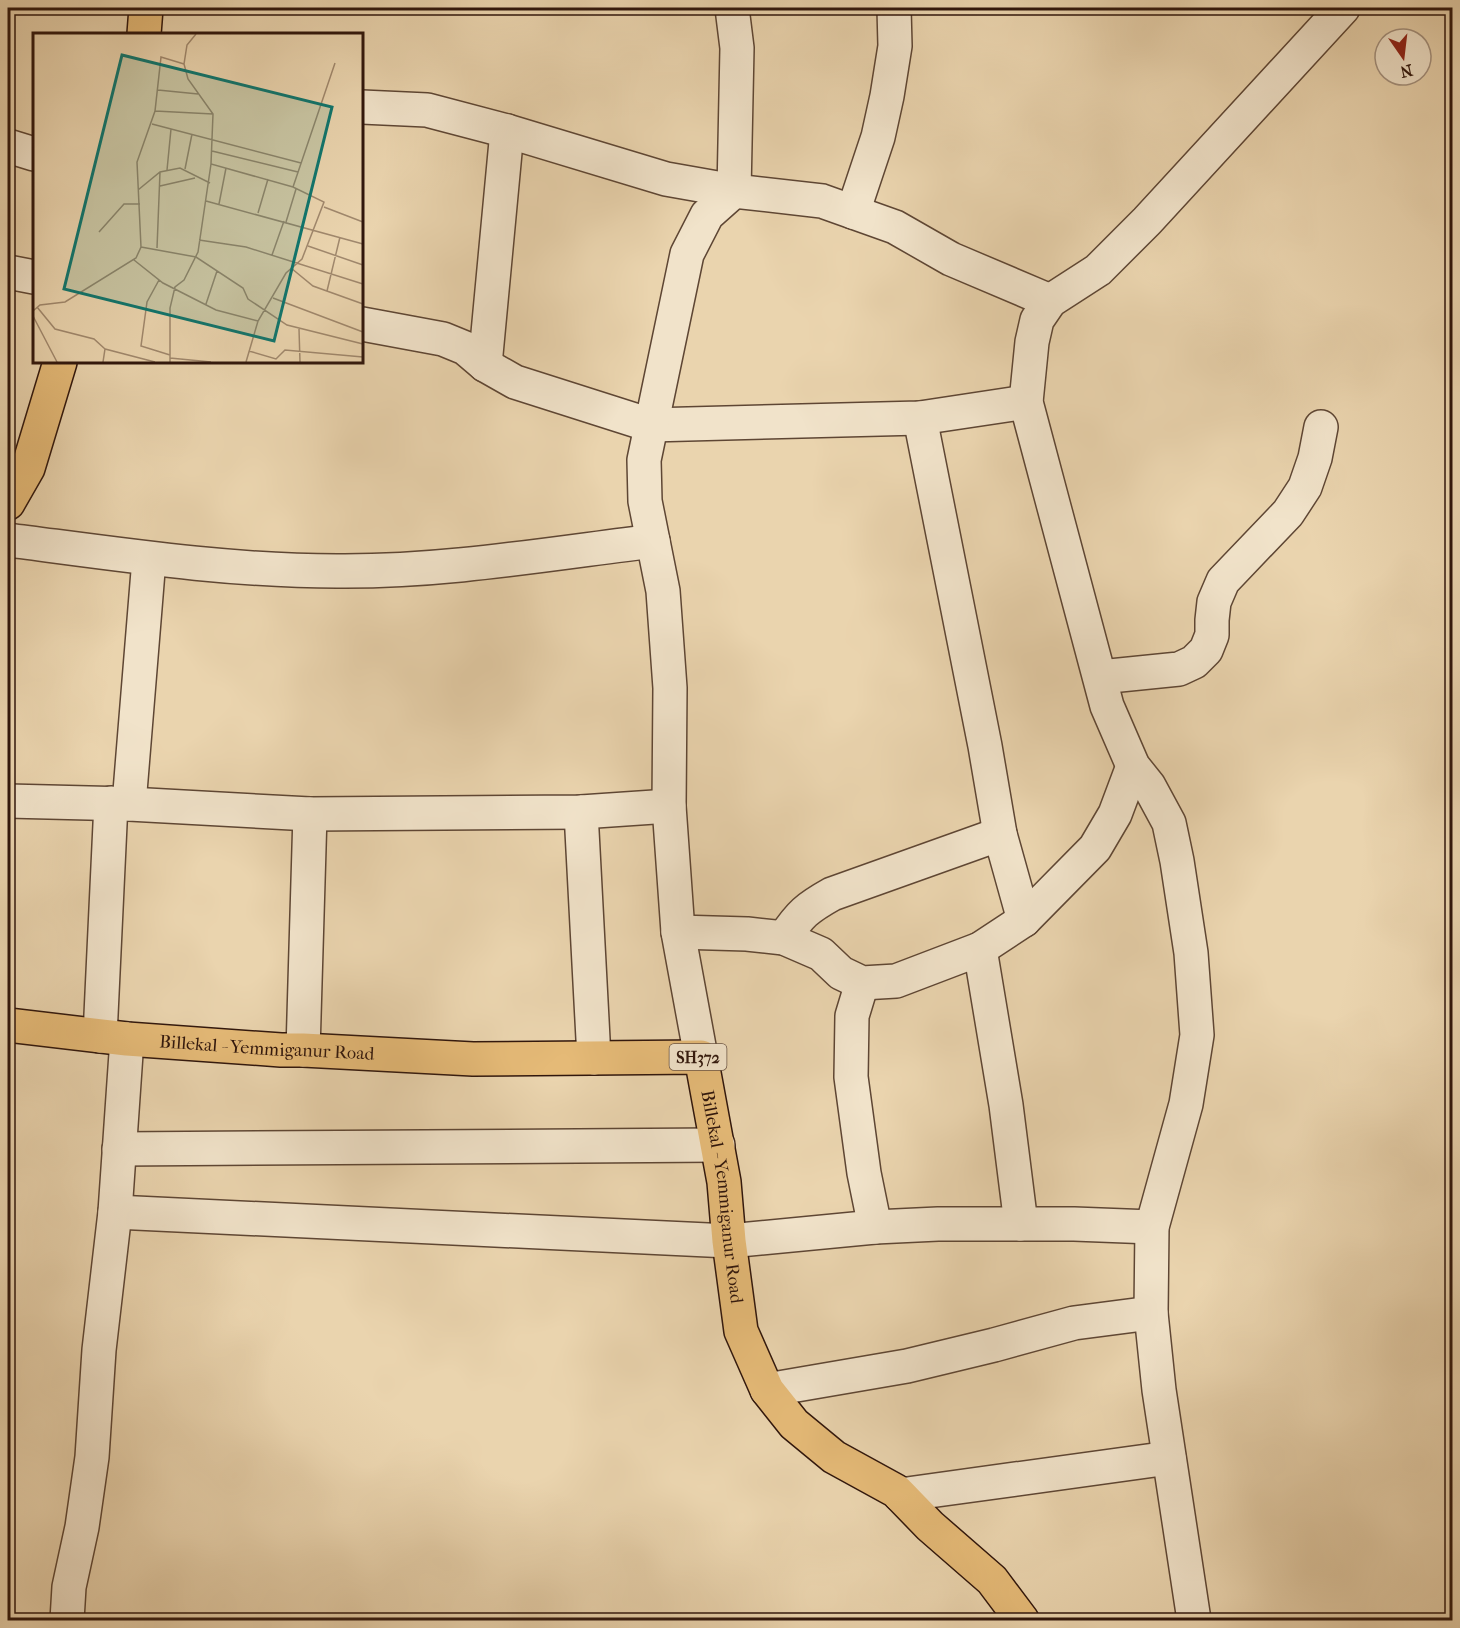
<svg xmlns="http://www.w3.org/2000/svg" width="1460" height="1628" font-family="'IM FELL French Canon',serif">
<rect width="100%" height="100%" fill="#ead4ae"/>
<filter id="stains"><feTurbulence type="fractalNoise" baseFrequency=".00333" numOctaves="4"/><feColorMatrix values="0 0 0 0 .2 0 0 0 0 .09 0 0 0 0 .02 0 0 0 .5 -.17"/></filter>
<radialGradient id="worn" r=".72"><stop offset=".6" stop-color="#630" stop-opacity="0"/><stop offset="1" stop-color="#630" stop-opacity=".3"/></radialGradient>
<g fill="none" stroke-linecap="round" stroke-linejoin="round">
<defs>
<g id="minor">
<polyline points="362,107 427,110 507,131 666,179 734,191 822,201 895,227 951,259 1050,301"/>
<polyline points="8,146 34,154"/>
<polyline points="853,212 878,137 887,96 895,46 894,8"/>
<polyline points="8,272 34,277"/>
<polyline points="362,324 443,339 465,348 485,365 515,382 650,425 920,418 1026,402"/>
<polyline points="485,365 507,131"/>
<polyline points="920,418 985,746 1000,834 1024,920"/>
<path d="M8,540C117,554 227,571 337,571C443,572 548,554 653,541"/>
<polyline points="1100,677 1179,669 1194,662 1206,650 1212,635 1212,620 1214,602 1223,581 1288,513 1305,487 1315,458 1321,427"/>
<polyline points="8,801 129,804 310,814 581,812 669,806"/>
<polyline points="129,804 149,559"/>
<polyline points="581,812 594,1058"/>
<polyline points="678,932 747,934 784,938 821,954 841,973 862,983 896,981 980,949 1024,920 1095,848 1115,814 1133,766"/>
<path d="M784,938C800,914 807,908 832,894L1000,834"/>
<polyline points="980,949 1006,1105 1021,1224"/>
<polyline points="862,983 852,1016 851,1077 864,1173 875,1227"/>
<polyline points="100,1036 111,803"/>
<polyline points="303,1050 310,814"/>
<polyline points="701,1057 678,932 669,806 670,688 663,591 645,501 644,460 687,254 707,215 734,191 737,48 732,8"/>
<polyline points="119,1149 718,1145"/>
<polyline points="115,1212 729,1241 875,1227 938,1224 1074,1224 1152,1227"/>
<polyline points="767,1390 907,1366 994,1345 1074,1323 1151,1313"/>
<polyline points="900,1495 1169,1458"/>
<polyline points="67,1620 69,1587 82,1527 92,1457 99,1350 115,1212 127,1039"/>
<polyline points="1194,1620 1159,1390 1151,1313 1152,1227 1186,1104 1197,1035 1191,953 1177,861 1169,823 1149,786 1133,766 1107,706 1026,402 1032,342 1037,320 1050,301 1098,270 1147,221 1343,8"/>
</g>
<g id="major">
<polyline points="144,34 146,8"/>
<polyline points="8,503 28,468 60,362"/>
<path id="s1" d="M8,1025L127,1039L281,1050H303L473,1059L701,1057L724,1182L729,1241L741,1331L767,1390L794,1424L834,1457L896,1491L900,1495L930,1526L992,1580L1022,1620"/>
</g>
</defs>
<use href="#minor" stroke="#5e4634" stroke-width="36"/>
<use href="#major" stroke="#30160c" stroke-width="36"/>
<use href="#minor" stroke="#f1e3ca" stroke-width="33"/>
<use href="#major" stroke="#e5ba77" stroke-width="33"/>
</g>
<g text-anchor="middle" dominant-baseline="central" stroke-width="4.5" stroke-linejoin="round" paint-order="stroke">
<rect fill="#f1e3ca" stroke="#6a5445" stroke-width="1.5" x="669.5" y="1044" width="57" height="26" rx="4.5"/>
<g font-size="16" font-weight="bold" fill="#30160c">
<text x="698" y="1057">SH372</text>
</g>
<g font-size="18" fill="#30160c" stroke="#f1e3ca">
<text stroke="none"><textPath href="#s1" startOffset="260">Billekal - Yemmiganur Road</textPath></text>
<text stroke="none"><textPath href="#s1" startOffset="836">Billekal - Yemmiganur Road</textPath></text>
</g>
</g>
<g transform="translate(33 33)">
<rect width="330" height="330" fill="#ead4ae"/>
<path fill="none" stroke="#a0886d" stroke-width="1.5" d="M163,1L154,12L151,31L155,46L180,81L178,131L260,154L291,169L269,226L253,240L225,288L213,329M125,57L165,61M122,78L180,81M119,91L268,130M179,118L265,139M152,136L159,101M134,137L138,96M127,153L162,145M260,154L302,30M105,157L127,139L147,135L177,150M173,168L330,211M186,171L193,135M291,174L330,189M225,180L235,146M253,189L263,156M66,199L91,171H107M166,207L213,214L330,251M275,213L330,232M108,214L163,224L210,255L215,266L254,292L330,311M124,215L127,139M239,222L251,188M101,227L130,250L183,277L225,288M258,235L280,253L330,271M126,247L114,269L108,313L137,322M294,258L307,204M240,265L330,299M173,271L184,238M4,274L22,296L61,306L72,316M0,278L7,272L32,269L103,225L108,214L104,129L122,78L128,24L151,31M0,283L24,329M266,296L267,329M216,318L243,326L252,317L330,324M137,325L178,329M70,329L72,316L122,329M137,329V275L142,254L151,247L165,219L178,131"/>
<path fill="#0f766e" fill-opacity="0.15" stroke="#0f766e" stroke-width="3" d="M89,22L299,74L241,308L31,256Z"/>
<rect width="330" height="330" fill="none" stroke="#30160c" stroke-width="3"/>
</g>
<rect width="1460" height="1628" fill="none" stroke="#ead4ae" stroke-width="30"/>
<rect x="9" y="9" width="1442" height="1610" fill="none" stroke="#30160c" stroke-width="3"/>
<rect x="15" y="15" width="1430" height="1598" fill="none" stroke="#30160c" stroke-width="1.5"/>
<g transform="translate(1403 57) rotate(166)"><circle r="28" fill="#f1e3ca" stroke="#a4917e" stroke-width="1.5"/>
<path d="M0-4.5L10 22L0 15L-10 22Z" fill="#8f2418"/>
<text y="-9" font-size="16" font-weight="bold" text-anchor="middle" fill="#30160c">N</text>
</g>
<rect width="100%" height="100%" filter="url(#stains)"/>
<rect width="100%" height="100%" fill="url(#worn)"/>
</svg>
